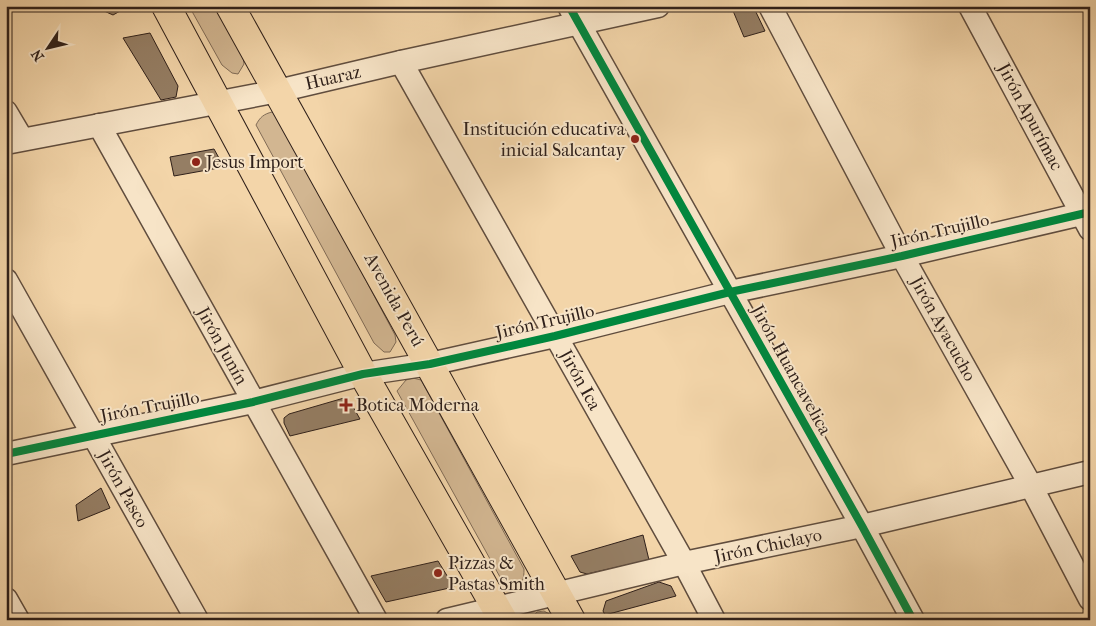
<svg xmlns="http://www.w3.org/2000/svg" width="1096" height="626" font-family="'IM FELL French Canon',serif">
<rect width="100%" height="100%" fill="#f3d5a9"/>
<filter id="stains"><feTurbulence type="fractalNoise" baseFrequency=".004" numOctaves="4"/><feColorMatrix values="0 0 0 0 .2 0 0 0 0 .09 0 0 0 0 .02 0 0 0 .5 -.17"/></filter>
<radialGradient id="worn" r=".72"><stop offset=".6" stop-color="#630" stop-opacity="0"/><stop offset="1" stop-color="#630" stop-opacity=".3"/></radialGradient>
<g fill="#d2b691" stroke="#806b56">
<polygon points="189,6 215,6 243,57 244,64 238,74 232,73 222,65"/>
<path d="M272,112L279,117L395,335L396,342L390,352H384L374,343L256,125C260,117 264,114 272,112Z"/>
<path d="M413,378L421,380L524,569C524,579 523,584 513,590L505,586L397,391L406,380Z"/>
<polygon points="544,611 551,615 553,620 530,620 537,612"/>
</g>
<g fill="#957e64" stroke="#2f201a">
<polygon points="93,6 129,6 113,15"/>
<polygon points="731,6 751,6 754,8 765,31 744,37"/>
<polygon points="150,33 178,86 176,97 161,100 123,38"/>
<polygon points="214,149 224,167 174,176 170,157"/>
<polygon points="344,398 352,405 360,419 290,436 284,423 284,418 289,414"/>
<polygon points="101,488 110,508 78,521 76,505"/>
<polygon points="643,535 649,560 587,574 580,572 571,556"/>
<polygon points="438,561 454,587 386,602 371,576"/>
<polygon points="659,582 671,586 676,596 605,615 603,611 606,601"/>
</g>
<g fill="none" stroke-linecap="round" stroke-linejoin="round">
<defs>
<g id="minor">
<polyline points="569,6 862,526 913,620"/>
<polyline points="770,6 902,256 1031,486 1090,599"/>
<polyline points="970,6 1090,229"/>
<polyline points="401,62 684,563 714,620"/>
<polyline points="6,112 22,139"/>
<polyline points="99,125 376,620"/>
<polyline points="6,143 278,91 401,62 658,6"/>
<polyline points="6,280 197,620"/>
<polyline points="6,454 253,402 363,374 430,364 555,336 730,292 902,256 1090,212"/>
<polyline points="6,599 18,620"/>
<polyline points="447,620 684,563 862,526 1090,472"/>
</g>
<g id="major">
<polyline points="166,6 363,374 503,620"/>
<polyline points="230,6 571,620"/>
</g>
</defs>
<use href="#minor" stroke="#604d3e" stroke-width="25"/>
<use href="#major" stroke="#2f201a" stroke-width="30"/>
<use href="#minor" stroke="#f7e4c7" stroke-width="22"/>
<use href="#major" stroke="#f3d5a9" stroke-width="28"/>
<defs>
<g id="cycleway">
<polyline points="569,6 862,526 913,620"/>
<polyline points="6,454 253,402 363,374 430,364 555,336 730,292 902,256 1090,212"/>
</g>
</defs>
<use href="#cycleway" stroke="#f7e4c7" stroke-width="11"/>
<use href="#cycleway" stroke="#00873e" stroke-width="8"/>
</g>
<g fill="#8f2418" stroke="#f7e4c7" stroke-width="2">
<circle cx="635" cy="139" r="5"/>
<circle cx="196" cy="162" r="5"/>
<path d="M343.5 397.5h5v5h5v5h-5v5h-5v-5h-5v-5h5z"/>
<circle cx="438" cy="573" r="5"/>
</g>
<g text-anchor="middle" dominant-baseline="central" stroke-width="4" stroke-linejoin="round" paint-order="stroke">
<g font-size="18" fill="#2f201a" stroke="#f7e4c7">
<text transform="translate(333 78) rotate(-13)">Huaraz</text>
<text transform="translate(1030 117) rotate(62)">Jirón Apurímac</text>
<text transform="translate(940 231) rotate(-13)">Jirón Trujillo</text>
<text transform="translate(394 300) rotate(61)">Avenida Perú</text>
<text transform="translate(545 322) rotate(-13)">Jirón Trujillo</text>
<text transform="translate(943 329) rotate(61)">Jirón Ayacucho</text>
<text transform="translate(222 346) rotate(61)">Jirón Junín</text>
<text transform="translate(791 370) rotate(61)">Jirón Huancavelica</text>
<text transform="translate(580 380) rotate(61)">Jirón Ica</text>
<text transform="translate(150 407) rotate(-11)">Jirón Trujillo</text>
<text transform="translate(123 489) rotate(61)">Jirón Pasco</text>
<text transform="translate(768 546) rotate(-12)">Jirón Chiclayo</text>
</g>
<g font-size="18" fill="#2f201a" stroke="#f7e4c7" text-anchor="start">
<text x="625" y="129" text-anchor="end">Institución educativa<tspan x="625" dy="21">inicial Salcantay</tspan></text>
<text x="206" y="162">Jesus Import</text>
<text x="356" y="405">Botica Moderna</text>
<text x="448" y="563">Pizzas &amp;<tspan x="448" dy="21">Pastas Smith</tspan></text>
</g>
</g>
<rect width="1096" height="626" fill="none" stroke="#f3d5a9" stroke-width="25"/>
<rect x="8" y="8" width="1081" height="611" fill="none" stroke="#2f201a" stroke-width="2.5"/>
<rect x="12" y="12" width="1071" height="601" fill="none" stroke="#2f201a"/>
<g transform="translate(48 48) rotate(235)" stroke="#f7e4c7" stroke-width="4" paint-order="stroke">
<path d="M0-4L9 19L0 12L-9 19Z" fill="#2f201a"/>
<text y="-8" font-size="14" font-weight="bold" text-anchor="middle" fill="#2f201a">N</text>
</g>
<rect width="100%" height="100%" filter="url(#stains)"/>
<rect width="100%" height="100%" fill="url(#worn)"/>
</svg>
